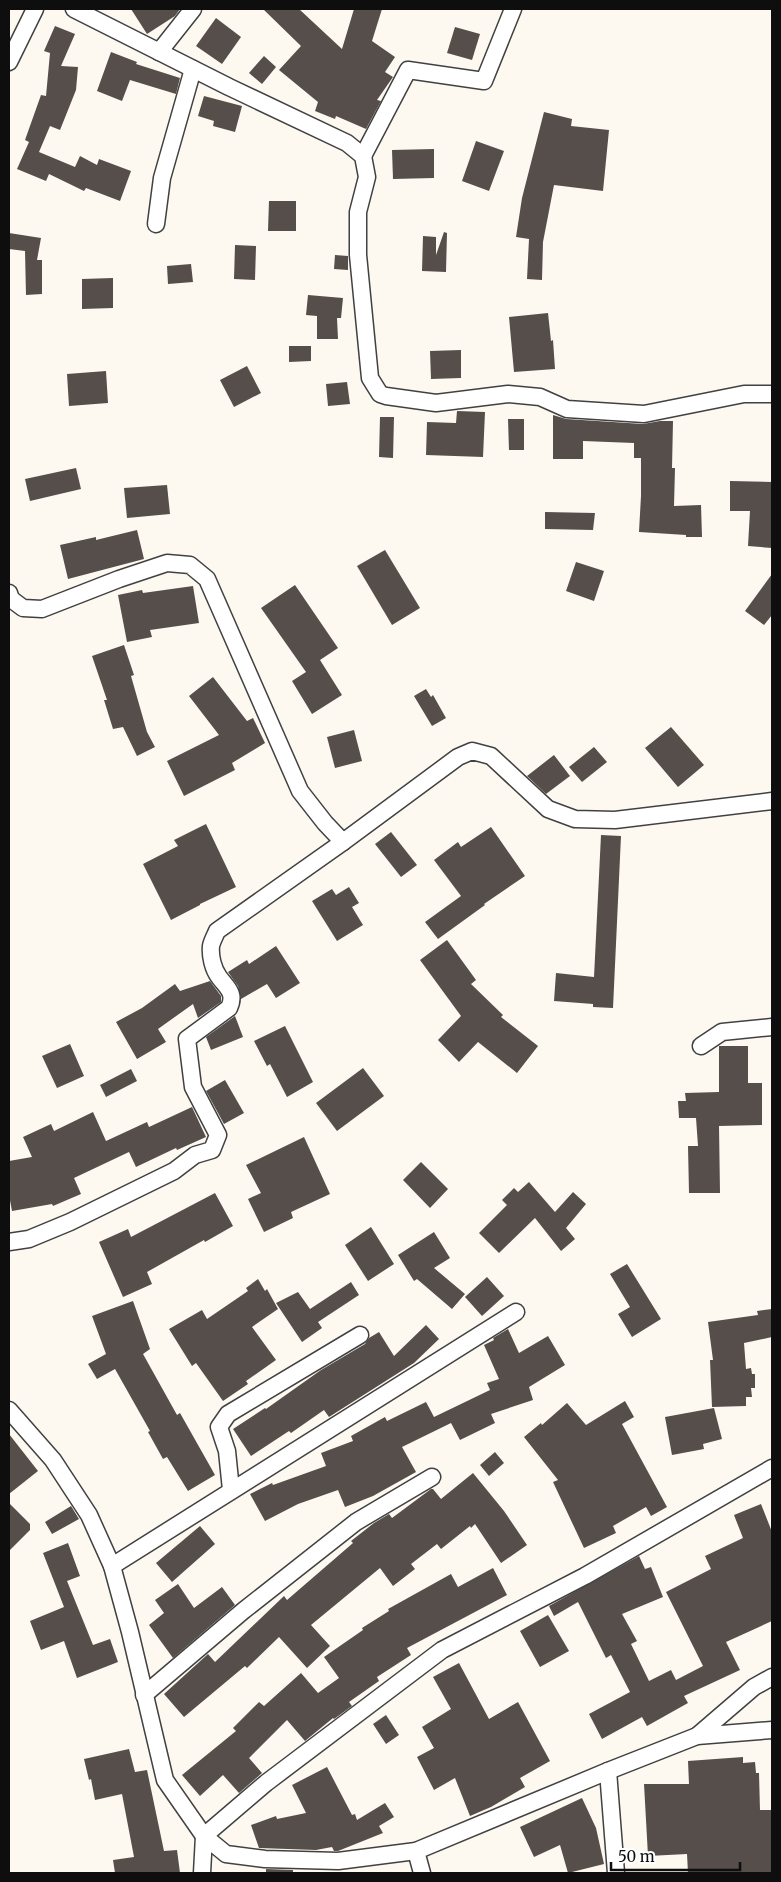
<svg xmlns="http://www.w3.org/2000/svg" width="781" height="1882" font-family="Merriweather,serif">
<rect width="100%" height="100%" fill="#fdf9f0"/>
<g fill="#554e4b">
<polygon points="131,9 180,9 175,16 147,34"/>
<polygon points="263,9 299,9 342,49 354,9 382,9 372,41 395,57 385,72 393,77 377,100 381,101 366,129 336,116 335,119 315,111 318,102 279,70 301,46"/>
<polygon points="216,18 241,37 222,64 196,46"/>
<polygon points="55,26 75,34 61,66 78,67 76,90 60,130 50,126 39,152 75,167 80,156 97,165 99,159 131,171 120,201 86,188 84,191 49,174 46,181 17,169 29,142 25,140 41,95 46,96 50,53 44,51"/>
<polygon points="455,27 480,34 472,60 447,53"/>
<polygon points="111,52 137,62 136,64 180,78 176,94 130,80 122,101 97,91"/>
<polygon points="264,56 276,67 262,84 249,73"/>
<polygon points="204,96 242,106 235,132 213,126 214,121 198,116"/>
<polygon points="544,112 572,119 571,126 609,130 603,191 554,185 543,242 542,280 527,279 529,239 516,237 522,198"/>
<polygon points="476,141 504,151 489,191 462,181"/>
<polygon points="434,149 434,178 393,179 392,150"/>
<polygon points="269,201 296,201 296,231 268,231"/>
<polygon points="444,232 447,233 446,272 422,271 423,236 436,237 436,255"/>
<polygon points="9,233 41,238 37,260 42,260 42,294 26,295 25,251 9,249"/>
<polygon points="235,245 256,246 255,280 234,279"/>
<polygon points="335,255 348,256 348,270 334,269"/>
<polygon points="191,264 193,282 168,284 167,266"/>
<polygon points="113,278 113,308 82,309 82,279"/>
<polygon points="308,295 343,298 341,318 337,318 338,339 317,339 317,316 306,315"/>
<polygon points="548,313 551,341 553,340 555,369 514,372 509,317"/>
<polygon points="289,346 311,346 311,361 289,362"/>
<polygon points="461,350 461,378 431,379 430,351"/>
<polygon points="247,366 261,393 234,407 220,380"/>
<polygon points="106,371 108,403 69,406 67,374"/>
<polygon points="347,382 350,404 328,406 326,384"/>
<polygon points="457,411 485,412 483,457 426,455 427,422 456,423"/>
<polygon points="553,415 566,419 643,424 660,421 673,421 672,468 675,468 674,506 701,505 702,537 686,537 686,535 639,532 641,496 641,458 634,458 634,443 583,441 583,459 553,459"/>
<polygon points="380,417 394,417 393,458 379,457"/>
<polygon points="508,419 524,419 524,450 509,450"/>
<polygon points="76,468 81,489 30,501 25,479"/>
<polygon points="730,481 772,482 772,548 748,546 750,511 730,511"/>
<polygon points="167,485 170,514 127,518 124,488"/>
<polygon points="545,512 595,513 593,530 545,529"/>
<polygon points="137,530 144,559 68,579 60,545 96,537 96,540"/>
<polygon points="385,550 420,608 392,625 357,566"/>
<polygon points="576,562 604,571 594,601 566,591"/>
<polygon points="772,574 772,615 764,625 745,611"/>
<polygon points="295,585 338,648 320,660 342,695 312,714 292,681 306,672 261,608"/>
<polygon points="193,586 199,623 150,630 152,637 127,642 118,595 142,590 143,593"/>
<polygon points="124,645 134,675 131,676 147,732 155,747 137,756 123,727 113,729 104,700 107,700 92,656"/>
<polygon points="213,677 247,721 253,718 265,743 232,763 235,770 184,796 167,761 219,735 189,696"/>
<polygon points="426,689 431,697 433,695 446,718 432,726 414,696"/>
<polygon points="671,727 704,765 678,787 645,748"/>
<polygon points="354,730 362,761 335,768 327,737"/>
<polygon points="594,747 607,762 582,782 569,767"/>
<polygon points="554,755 570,776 546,794 527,776"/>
<polygon points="206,824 236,887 200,904 200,905 171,920 143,864 178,846 174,840"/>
<polygon points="491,827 525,876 484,904 485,905 438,939 425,922 461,896 434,860 458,842 461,847"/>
<polygon points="391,832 417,865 401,877 375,844"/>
<polygon points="601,835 621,836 613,1008 593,1007 593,1004 554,1001 556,973 594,977"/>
<polygon points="349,887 359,903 352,907 363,925 337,941 312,901 332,889 336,895"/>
<polygon points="447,940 476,980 471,984 503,1015 501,1017 538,1046 517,1073 478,1042 459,1062 438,1040 461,1016 420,960"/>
<polygon points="276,946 300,983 276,998 267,984 241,999 238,986 228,972 247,960 249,964"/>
<polygon points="210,981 221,996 221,1002 198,1018 193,1004 158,1029 166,1042 137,1059 116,1022 142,1008 175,984 180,991"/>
<polygon points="235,1016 243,1037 211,1050 206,1037"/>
<polygon points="285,1026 313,1082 287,1097 270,1064 267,1066 254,1041"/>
<polygon points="70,1044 84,1076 57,1088 42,1056"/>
<polygon points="719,1046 748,1046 748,1083 762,1083 762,1125 719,1126 720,1193 689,1193 688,1146 698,1146 696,1118 679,1118 678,1101 686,1101 685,1093 719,1092"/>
<polygon points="363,1068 384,1096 337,1131 316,1103"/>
<polygon points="131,1069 137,1081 106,1097 100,1085"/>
<polygon points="225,1080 244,1113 224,1124 206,1091"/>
<polygon points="192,1107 206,1137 177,1150 176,1148 136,1167 129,1152 74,1178 81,1194 53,1206 52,1204 12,1211 9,1195 9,1161 32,1157 23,1137 51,1124 54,1131 93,1112 106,1141 147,1122 149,1127"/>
<polygon points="304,1137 330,1194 291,1212 293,1218 264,1232 248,1199 261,1193 246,1165"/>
<polygon points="421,1162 448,1189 430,1208 403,1180"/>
<polygon points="529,1182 555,1212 573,1192 586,1204 566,1228 575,1239 561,1251 535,1218 499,1253 479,1233 507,1205 502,1200 514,1188 518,1192"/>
<polygon points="215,1193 233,1226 205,1242 204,1240 147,1272 152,1284 123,1297 99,1242 128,1229 131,1237"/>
<polygon points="371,1227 394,1264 368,1281 345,1245"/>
<polygon points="434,1232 450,1258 434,1268 465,1294 452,1309 417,1279 414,1281 398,1255"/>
<polygon points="627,1264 661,1319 632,1337 618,1314 630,1307 610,1274"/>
<polygon points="487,1277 504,1296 482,1316 465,1297"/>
<polygon points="258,1279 265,1291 267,1289 278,1309 252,1327 276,1360 246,1381 248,1384 223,1401 196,1363 192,1366 169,1329 202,1310 207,1319 248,1291 246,1288"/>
<polygon points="351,1282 359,1295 318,1322 322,1328 302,1342 276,1303 298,1292 310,1309"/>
<polygon points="133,1301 150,1349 143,1354 177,1415 180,1413 215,1475 188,1491 167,1457 163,1459 148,1432 150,1431 115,1369 97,1379 88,1364 106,1354 92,1316"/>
<polygon points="772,1309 772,1337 744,1343 746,1369 751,1368 752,1374 755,1374 755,1388 751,1388 752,1397 746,1397 746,1406 712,1407 710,1360 713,1360 708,1322 758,1315 757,1311"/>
<polygon points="426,1325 439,1339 414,1363 329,1417 324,1410 291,1433 289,1431 251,1456 233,1429 265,1408 266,1409 321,1370 365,1344 369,1338 379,1332 394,1356"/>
<polygon points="508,1329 519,1353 548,1336 565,1365 529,1387 533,1400 491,1414 495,1423 460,1440 451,1423 402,1447 416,1472 373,1496 345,1507 338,1490 298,1504 265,1521 250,1494 272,1483 273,1485 326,1466 321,1453 353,1441 351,1436 385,1417 387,1421 426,1402 434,1417 490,1390 487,1383 499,1379 484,1345 494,1340 493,1338"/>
<polygon points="625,1401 634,1417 622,1424 667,1507 651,1516 646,1507 613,1526 616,1533 584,1548 553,1482 558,1480 524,1437 541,1423 542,1425 567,1403 586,1425"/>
<polygon points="714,1408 722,1439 703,1444 704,1449 672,1455 665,1417"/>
<polygon points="9,1434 38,1471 9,1494"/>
<polygon points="495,1452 504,1463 489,1476 480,1465"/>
<polygon points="473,1473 504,1511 527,1545 501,1563 475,1524 471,1528 470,1526 441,1549 437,1544 411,1564 415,1569 393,1586 380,1568 311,1625 330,1646 307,1668 279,1637 247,1668 245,1666 184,1717 164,1694 208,1654 215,1662 284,1596 287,1600 353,1543 351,1541 374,1523 389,1514 392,1518 431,1489 433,1489 441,1499"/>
<polygon points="9,1503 30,1524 30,1530 9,1551"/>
<polygon points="761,1504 772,1532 772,1621 726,1642 740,1670 684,1696 688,1703 647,1726 642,1717 602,1739 589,1714 630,1692 611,1655 606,1658 578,1602 554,1616 549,1606 639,1556 645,1569 651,1567 663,1597 622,1614 637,1641 631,1644 649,1681 671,1670 676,1680 703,1666 666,1592 711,1569 705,1556 743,1538 734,1515"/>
<polygon points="71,1506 79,1519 52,1534 45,1522"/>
<polygon points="200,1526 215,1544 172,1582 156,1563"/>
<polygon points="68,1543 80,1576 67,1581 93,1645 110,1639 118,1662 77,1678 64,1641 41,1650 30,1621 64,1607 43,1553"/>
<polygon points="493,1568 507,1595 407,1648 411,1655 377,1677 379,1681 349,1702 352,1706 334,1719 333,1718 305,1741 287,1720 249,1758 262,1773 239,1793 223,1775 200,1796 182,1775 236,1731 233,1728 259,1702 264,1706 301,1673 318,1693 339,1678 324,1657 363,1630 362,1628 389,1611 388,1609 451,1574 458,1587"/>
<polygon points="178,1584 194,1608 222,1587 235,1605 173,1658 149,1625 164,1613 155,1600"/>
<polygon points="548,1615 569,1651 540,1667 520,1631"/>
<polygon points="459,1663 489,1719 518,1702 550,1761 520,1778 525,1787 491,1807 470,1816 455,1778 434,1790 417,1757 434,1748 422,1727 451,1709 433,1677"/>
<polygon points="386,1715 399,1735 386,1744 373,1724"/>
<polygon points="129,1749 135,1772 147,1770 164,1851 177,1850 180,1873 115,1873 113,1860 134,1857 122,1794 95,1800 91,1779 89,1780 84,1759"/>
<polygon points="743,1757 743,1763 755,1762 756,1773 759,1773 760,1810 772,1810 772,1873 688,1873 687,1854 648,1856 644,1784 689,1784 688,1761"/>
<polygon points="327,1767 352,1815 355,1814 357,1820 385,1803 394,1817 379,1826 383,1833 338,1851 334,1851 332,1847 316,1850 259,1848 251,1825 276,1816 277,1819 306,1813 292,1785"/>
<polygon points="582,1798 596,1828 604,1864 568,1873 560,1845 534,1857 520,1827"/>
<polygon points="266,1869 293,1870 293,1873 266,1873"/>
</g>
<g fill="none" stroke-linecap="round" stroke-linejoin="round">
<defs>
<g id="street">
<polyline points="74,9 229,87 347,143 363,156 367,177 358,212 358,255 370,378 380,394 386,396 436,403 508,394 540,397 567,409 644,414 744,394 772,394"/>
<polyline points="159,52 193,9"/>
<polyline points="9,62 35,9"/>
<polyline points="363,156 408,70 484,81 513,9"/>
<polyline points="156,224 162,178 193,69"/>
<polyline points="9,593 11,599 23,608 42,609 119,579 167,563 190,565 207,579 300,791 325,823 343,842"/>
<polyline points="701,1046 722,1032 772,1027"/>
<path d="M9,1242L29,1239L70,1222L174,1171L195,1155L212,1150L218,1135L193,1087L187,1039L229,1008C236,993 227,988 219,977C213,969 210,956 211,946C212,941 215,936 217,931L343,842L458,757L472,751L491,756L548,809L575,819L615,820L772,801"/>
<polyline points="9,1410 53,1460 89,1515 112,1566 130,1632 165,1780 204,1836 226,1854 265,1859 338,1861 416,1851 608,1771 697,1736 772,1730"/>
<polyline points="231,1490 227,1451 219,1427 228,1414 360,1335"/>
<polyline points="112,1566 516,1312"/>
<polyline points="144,1695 243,1611 356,1522 432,1477"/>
<polyline points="697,1736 754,1687 772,1677"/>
<polyline points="608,1771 616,1873"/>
<polyline points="416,1851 422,1873"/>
<polyline points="202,1873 204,1836 266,1783 442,1650 585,1576 772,1468"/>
</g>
</defs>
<use href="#street" stroke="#414141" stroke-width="19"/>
<use href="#street" stroke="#fff" stroke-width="16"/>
</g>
<rect width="781" height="1882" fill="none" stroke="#0e0e0e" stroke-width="20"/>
<path d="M611 1862v8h129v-8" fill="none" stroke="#0e0e0e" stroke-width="2.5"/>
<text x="618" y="1862" font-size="15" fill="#0e0e0e" stroke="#ffffff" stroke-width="4" paint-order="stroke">50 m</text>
</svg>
